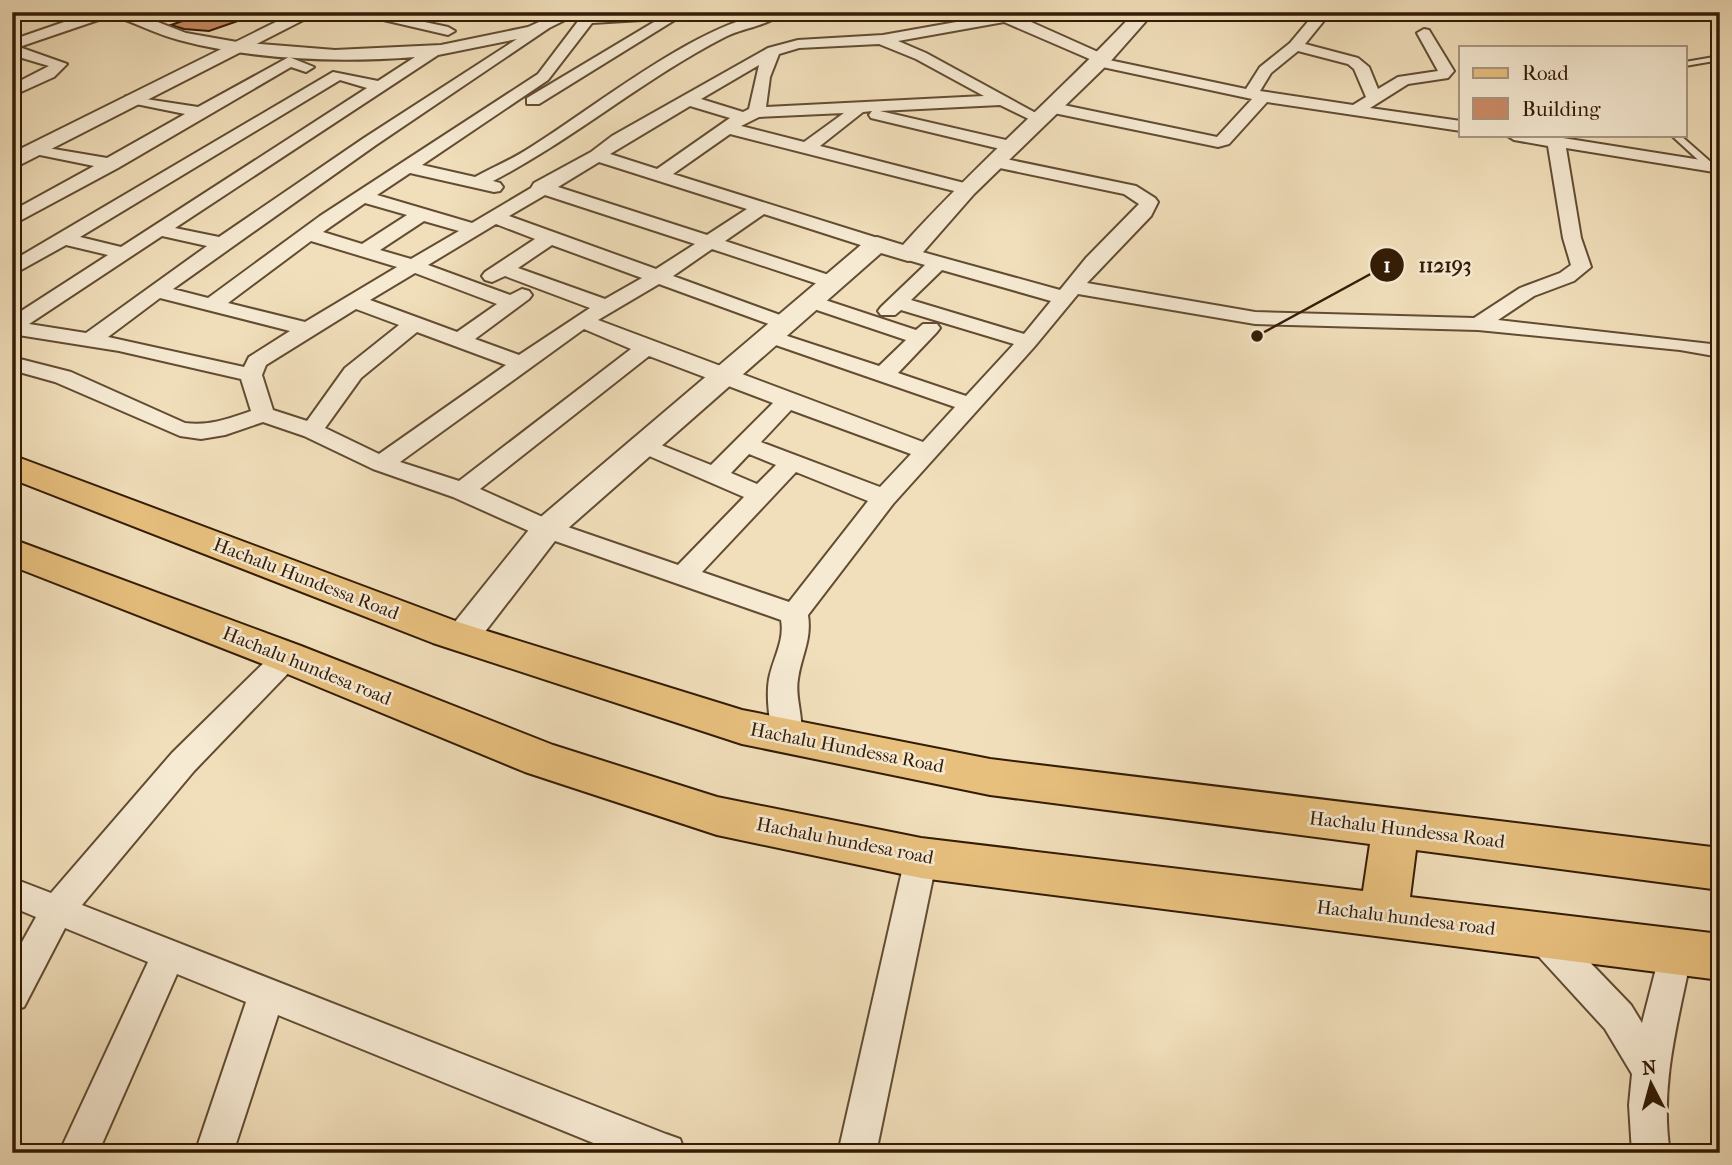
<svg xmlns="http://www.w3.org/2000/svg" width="1732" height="1165" font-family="'IM FELL French Canon',serif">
<rect width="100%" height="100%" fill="#f1dfbb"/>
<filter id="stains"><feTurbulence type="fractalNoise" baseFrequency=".00286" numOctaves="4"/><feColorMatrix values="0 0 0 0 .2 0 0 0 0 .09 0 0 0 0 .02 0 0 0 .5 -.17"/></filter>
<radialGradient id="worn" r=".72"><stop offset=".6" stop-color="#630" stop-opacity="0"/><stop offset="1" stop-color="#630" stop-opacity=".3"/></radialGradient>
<polygon fill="#cc8c68" stroke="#331b05" stroke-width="2" points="208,12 254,12 255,15 209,31 184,29 171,25"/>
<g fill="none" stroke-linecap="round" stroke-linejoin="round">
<defs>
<g id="service">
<polygon points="1720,56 1720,60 1685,66 1685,62"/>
<polygon points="1671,135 1680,135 1713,164 1713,168 1707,168"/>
</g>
<g id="minor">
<path d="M93,12H132L186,33L237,42L335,50L441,45L528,27L561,12H581L549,28L376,145L173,289L208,298L320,216L538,74L585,12L686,13L539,104H527V98L659,19L592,23L548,80L422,165L475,177C493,167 513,159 531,147C594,108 711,12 783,12C769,26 742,28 725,37C643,79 574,139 493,181L500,183L503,187L500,191L494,192L410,173L377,195L472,223L531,188L534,183L591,152L612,136L768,48L798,40L883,35L990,16L986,12L1013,14L1107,56L1109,60L1246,89L1260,67L1290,43L1316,12H1331L1305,44L1358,58L1369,67L1378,89L1398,77L1438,71L1417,33L1424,29L1429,30L1454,71L1448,78L1408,84L1370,108L1461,121V131L1267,102L1229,144L1218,147L1049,112L1041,107L1049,102L1217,137L1252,99L1093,65L1092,60L1004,22L898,41L926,53L1045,118L1037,123L1000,105L880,111L1019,143L1022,147L1013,152L871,118L869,115L872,111L863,112L820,146L972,185L975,189L972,193L966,194L730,134L673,174L884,240L887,244L884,248H870L764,214L725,241L838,278L841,282L838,286H824L712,249L673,276L791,319L794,323L791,327H777L659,284L598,320L923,442L955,407L761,340L757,336L761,332H775L879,366L906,340L802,305L799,301L802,297H816L916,330L923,324H937L940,328L937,332L898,373L966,396L1014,344L901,310L895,315H881L878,311L881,307L925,265L901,258L898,254L901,250H915L1060,290L1086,258L1139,204L1124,194L990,166L987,162L990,158L996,157L1136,186L1155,198L1158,202L1151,216L1087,283L1255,312L1474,318L1520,288L1560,273L1571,265L1563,238L1548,146L1514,140L1506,135H1544L1720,163V173L1566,148L1581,238L1591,267L1574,281L1534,296L1498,320L1720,345V357L1680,350L1478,330L1255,324L1078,294L1035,346L893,504L808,615C812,640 801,656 798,679C794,701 808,725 797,744L787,748L777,744C769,729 766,696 769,679C773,658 785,641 781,620L538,535L453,497L373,469L304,436L263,422L225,435L201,439L180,436L55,382L12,370V357L71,372L185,423C209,426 228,419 251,411L241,379L119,351L12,334V317L108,255L66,245L12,275V261L333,72L378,81L415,57C338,63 254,60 179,40C156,34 135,23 113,15L19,47L67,64L54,77L12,96V85L49,66L12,55V40ZM517,39L364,138L219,237L175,228L438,55ZM879,44L916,59L984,96L766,107L770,77L779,54L799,48ZM1298,51L1348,64L1354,69L1366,97L1353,105L1260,91L1271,73ZM759,65L749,109L743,112L701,99ZM340,80L367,88L121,247L80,237ZM690,106L730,118L657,169L610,154ZM844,113L804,142L741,126L759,117ZM599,162L747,209L707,235L558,187ZM545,195L695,244L656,269L509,216ZM365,203L407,215L362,244L323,232ZM424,221L459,231L411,259L380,250ZM496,224L535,239L485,272L482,276L485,280L492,282L505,276L590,308L519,355L475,339L529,299L532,295L529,291L522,289L510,295L428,265ZM162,236L207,246L86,333L29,324ZM311,241L397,267L305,322L228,303ZM552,245L642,278L605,299L518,268ZM942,270L1051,301L1024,334L911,300ZM415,273L497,304L457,332L370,300ZM160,298L290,331L249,357L244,367L108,337ZM356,309L399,325L345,368L307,421L273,410L262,375L266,365ZM584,329L631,349L459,481L400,462ZM417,332L506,365L379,454L325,428L361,378ZM649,356L773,403L711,465L641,437L633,439L629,444L633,449L744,497L678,565L556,523L480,489ZM791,410L911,454L880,487L761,442ZM749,454L776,465L757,484L731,473ZM796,472L868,501L789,602L702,572Z"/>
<polygon points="349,12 378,12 448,27 455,31 448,35"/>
<polygon points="289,57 314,67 306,72 291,67 118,168 12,225 12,211 94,166 30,153 27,149 30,145 107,158 185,114 126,102 126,96 198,107"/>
<polygon points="287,647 297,650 301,657 297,664 194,771 82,905 666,1134 680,1139 685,1153 618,1153 278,1015 233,1153 195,1153 246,1002 177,974 98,1153 59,1153 148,962 65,928 24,1007 12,1011 12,960 36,917 12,907 12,878 51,893 172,753 277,650"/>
<polygon points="921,844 932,848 937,858 876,1153 838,1153 905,858 910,848"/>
<path d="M1541,920L1553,924L1631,1005L1642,1023L1663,941L1675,936L1687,941L1692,952C1679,1019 1659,1084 1670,1153H1632L1629,1105L1632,1074L1605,1029L1529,946L1524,935L1529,924Z"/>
</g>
<g id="tertiary">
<polygon points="296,12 319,12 12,169 12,153"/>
<path d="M1135,12H1154L1109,63L974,194L917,259L908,261L881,253L558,537L474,646L462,650L450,646L445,637L450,628L536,521L868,239L877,237L903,245C977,163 1060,92 1135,12Z"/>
</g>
<polygon id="primary" points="12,455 461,623 742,710 990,759 1720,848 1720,890 1416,850 1410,897 1720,934 1720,980 921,878 717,835 525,772 273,668 12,566 12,539 301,646 553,745 717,797 921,838 1363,891 1370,844 990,795 742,744 433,643 12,479"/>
</defs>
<use href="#service" stroke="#624c32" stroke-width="4"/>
<use href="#minor" stroke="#624c32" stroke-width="4"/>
<use href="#tertiary" stroke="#624c32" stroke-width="4"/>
<use href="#primary" stroke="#331b05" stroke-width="4"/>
<use href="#service" fill="#f6ead3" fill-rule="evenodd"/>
<use href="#minor" fill="#f6ead3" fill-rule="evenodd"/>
<use href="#tertiary" fill="#f6ead3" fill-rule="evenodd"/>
<use href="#primary" fill="#e8c07e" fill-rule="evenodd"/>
</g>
<g text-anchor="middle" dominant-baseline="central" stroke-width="5" stroke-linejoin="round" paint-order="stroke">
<g font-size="19" fill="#331b05" stroke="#f6ead3">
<text transform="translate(306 579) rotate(21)">Hachalu Hundessa Road</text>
<text transform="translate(307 666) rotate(22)">Hachalu hundesa road</text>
<text transform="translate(847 748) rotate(11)">Hachalu Hundessa Road</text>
<text transform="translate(1407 830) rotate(7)">Hachalu Hundessa Road</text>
<text transform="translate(845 841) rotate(11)">Hachalu hundesa road</text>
<text transform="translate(1406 918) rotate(7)">Hachalu hundesa road</text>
</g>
</g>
<path fill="none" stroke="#331b05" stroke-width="2.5" d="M1257 336L1387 265"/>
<g fill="#331b05" stroke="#f6ead3" stroke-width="2.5">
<circle cx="1257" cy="336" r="7"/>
<circle cx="1387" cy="265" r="18"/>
</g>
<g font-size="21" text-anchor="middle" font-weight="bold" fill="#fff">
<text x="1387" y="272">1</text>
</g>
<g font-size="21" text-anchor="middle" font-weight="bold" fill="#331b05" stroke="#f6ead3" stroke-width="5" stroke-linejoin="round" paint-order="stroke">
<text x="1445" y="272">112193</text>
</g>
<rect width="1732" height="1165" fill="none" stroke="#f1dfbb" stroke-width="42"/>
<rect x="14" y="14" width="1704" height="1137" fill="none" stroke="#331b05" stroke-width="3.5"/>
<rect x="21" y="21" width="1690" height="1123" fill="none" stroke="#331b05" stroke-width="2"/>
<rect x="1459" y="46" width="228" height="91" fill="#f6ead3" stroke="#a89781" stroke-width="2"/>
<rect x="1473" y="68" width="35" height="10" fill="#e8c07e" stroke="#a89781" stroke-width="2"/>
<text x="1522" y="80" font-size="21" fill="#331b05">Road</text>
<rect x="1473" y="98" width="35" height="21" fill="#cc8c68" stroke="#a89781" stroke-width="2"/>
<text x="1522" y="116" font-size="21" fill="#331b05">Building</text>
<g transform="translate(1651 1084) rotate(354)" stroke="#f6ead3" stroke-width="5" paint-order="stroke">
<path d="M0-5L12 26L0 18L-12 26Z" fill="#331b05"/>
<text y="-10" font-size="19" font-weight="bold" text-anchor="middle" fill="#331b05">N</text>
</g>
<rect width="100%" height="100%" filter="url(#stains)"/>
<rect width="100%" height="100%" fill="url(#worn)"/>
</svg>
